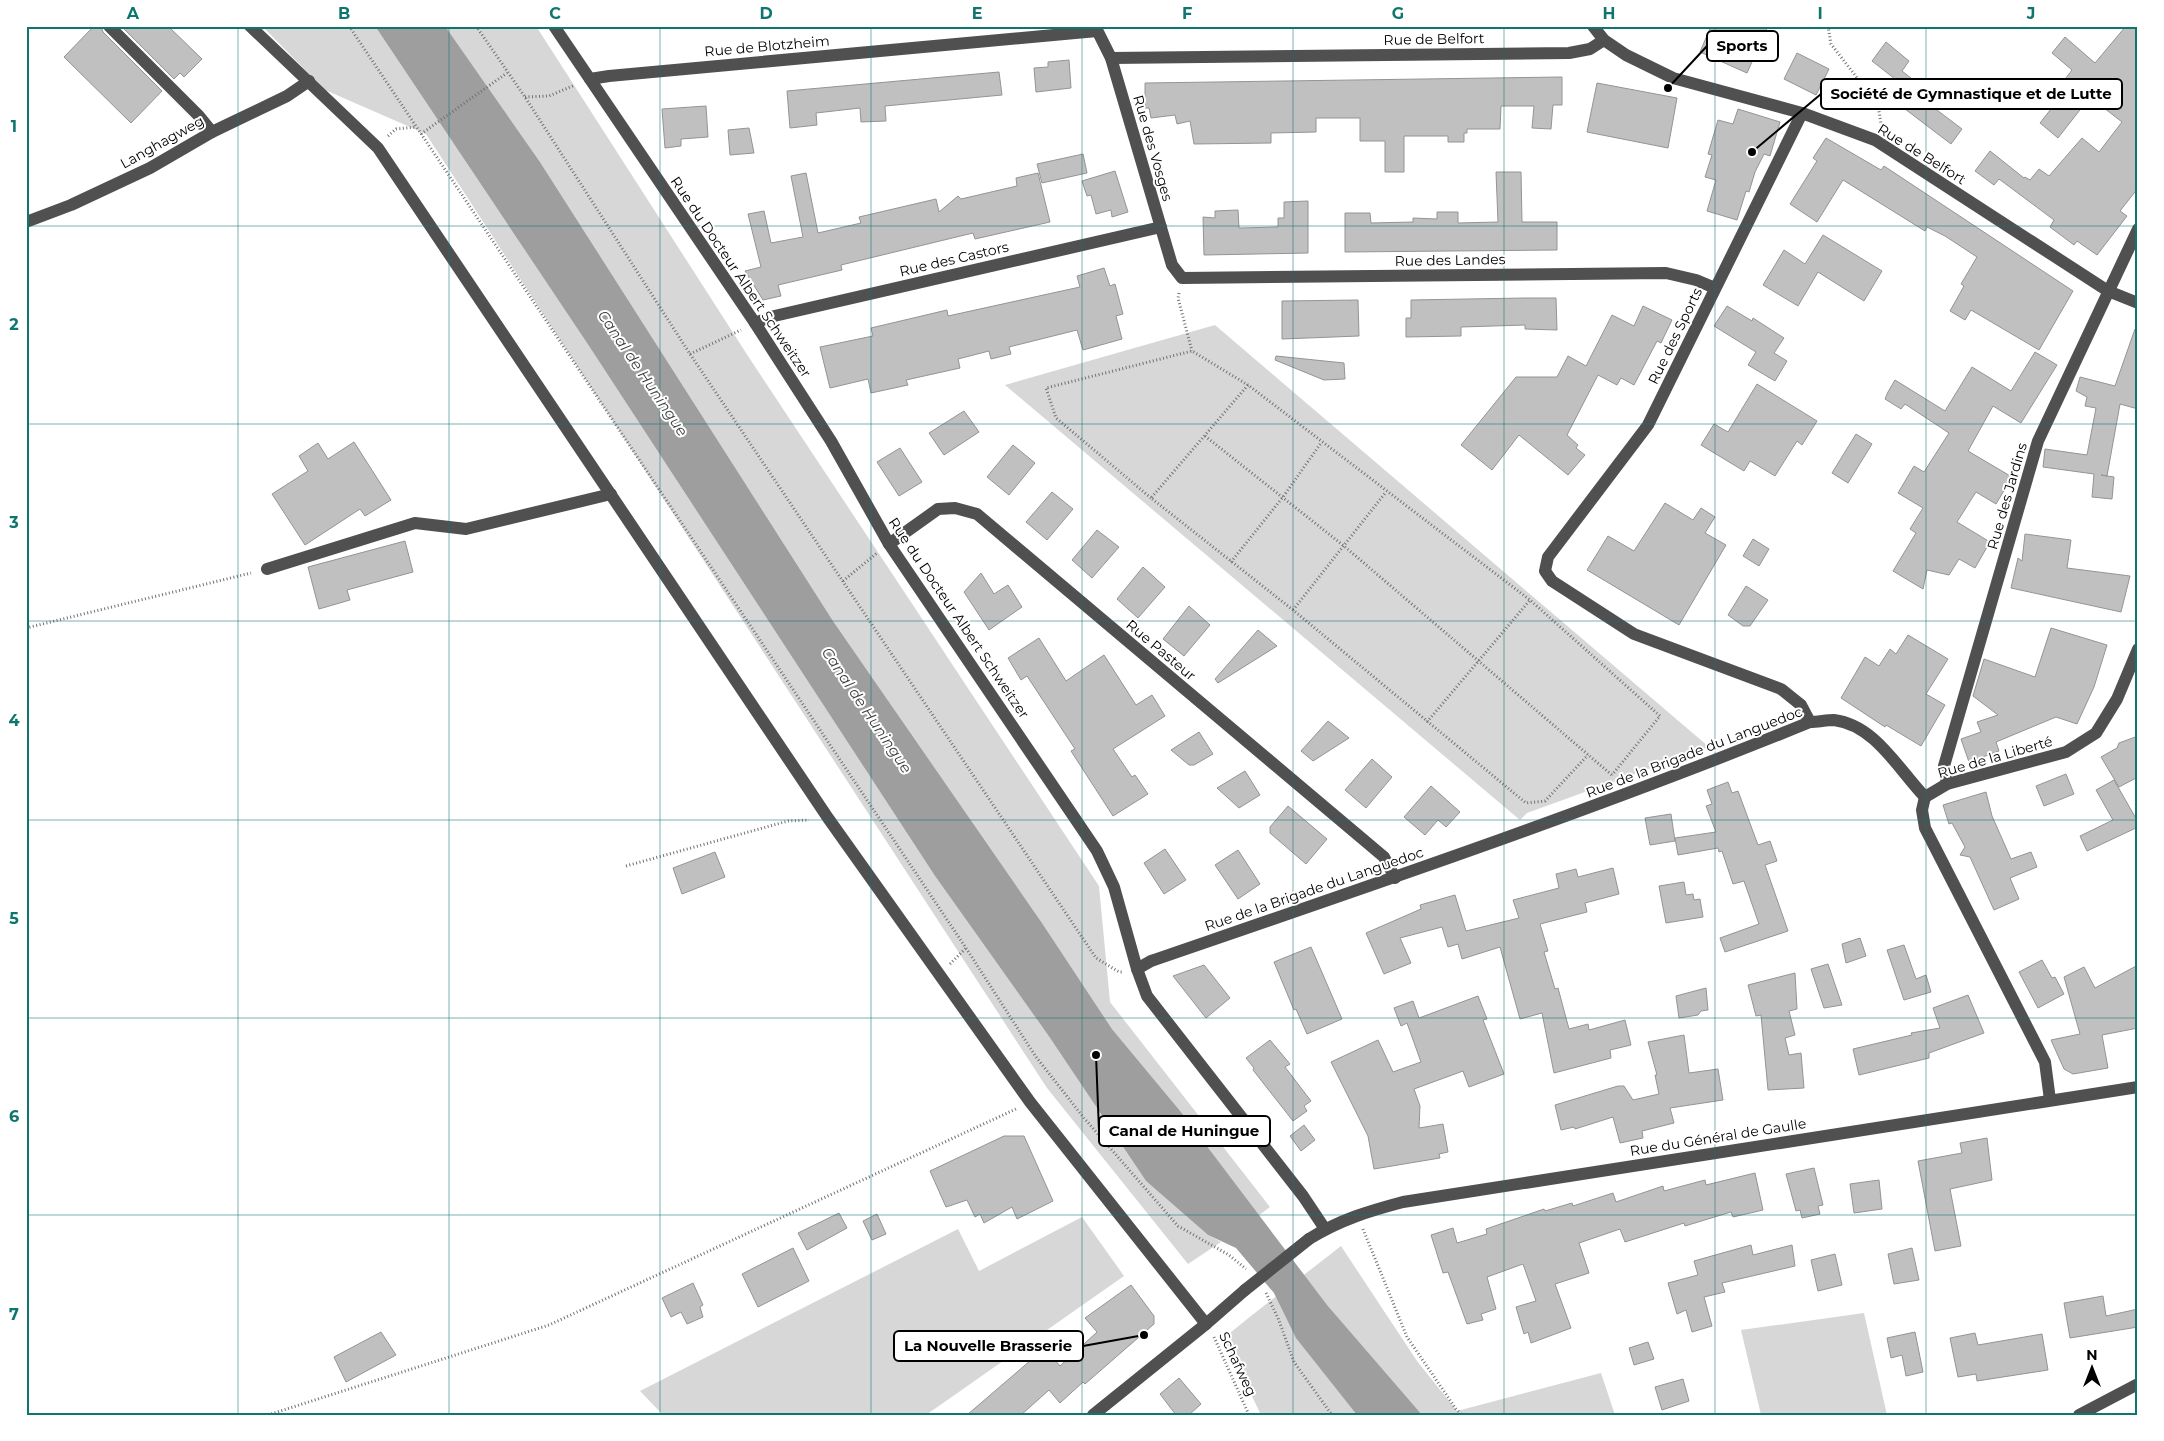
<svg xmlns="http://www.w3.org/2000/svg" width="2164" height="1441" font-family="Montserrat,sans-serif">
<rect width="100%" height="100%" fill="#fff"/>
<g fill="#d7d7d7">
<polygon points="262,26 375,26 589,346 935,876 1048,1035 1146,1181 1208,1235 1221,1242 1188,1264 1047,1088 426,134 325,90"/>
<polygon points="445,26 536,26 748,356 1099,886 1110,1002 1270,1207 1258,1216 1181,1112 1112,1029 1042,923 833,621 540,162"/>
<polygon points="1215,325 1709,747 1527,813 1520,820 1005,385"/>
<polygon points="1082,1217 1124,1276 926,1415 663,1415 640,1391 958,1229 979,1271"/>
<path d="M1341,1246L1417,1361L1457,1411L1601,1373L1615,1415H1261L1224,1338C1262,1306 1302,1277 1341,1246Z"/>
<polygon points="1864,1313 1887,1415 1761,1415 1741,1330"/>
</g>
<polygon fill="#9e9e9e" points="375,26 445,26 540,162 833,621 1042,923 1112,1029 1181,1112 1327,1305 1422,1415 1357,1415 1296,1338 1274,1293 1236,1248 1208,1235 1146,1181 1048,1035 935,876 589,346"/>
<g fill="#c0c0c0" stroke="#949494">
<polygon points="94,26 101,26 103,32 162,91 131,123 64,57"/>
<polygon points="121,26 168,26 202,59 184,77 180,73 174,79"/>
<polygon points="1711,26 1768,26 1747,73 1700,52"/>
<polygon points="2126,26 2138,26 2138,188 2120,211 2127,216 2097,255 2077,241 2074,245 2050,227 2054,220 1999,179 1994,185 1975,171 1990,151 2024,178 2025,177 2030,180 2039,169 2049,176 2082,138 2099,152 2122,122 2090,97 2058,138 2040,123 2058,100 2053,95 2072,70 2052,53 2065,37 2095,63"/>
<polygon points="1886,42 1909,61 1902,71 1935,97 1929,104 1962,129 1951,144 1884,93 1895,79 1872,61"/>
<polygon points="1797,53 1829,69 1816,95 1784,79"/>
<polygon points="1069,60 1071,88 1036,92 1034,68 1048,67 1048,62"/>
<polygon points="999,72 1002,95 885,106 886,121 861,122 860,108 816,113 817,125 790,128 787,91"/>
<polygon points="1562,77 1562,105 1553,105 1551,129 1532,128 1534,106 1501,106 1500,129 1467,129 1467,133 1464,133 1464,142 1448,142 1448,136 1404,136 1404,172 1385,172 1385,141 1360,141 1360,118 1316,118 1316,132 1271,133 1271,143 1194,144 1190,121 1177,124 1175,115 1151,118 1149,108 1145,108 1145,83"/>
<polygon points="1597,83 1677,98 1668,148 1587,132"/>
<polygon points="706,106 708,137 681,139 681,146 665,148 662,109"/>
<polygon points="1738,109 1780,122 1770,156 1764,154 1755,172 1749,192 1746,191 1737,220 1707,211 1716,180 1705,177 1712,155 1708,154 1718,120 1733,124"/>
<polygon points="749,128 754,153 730,155 728,130"/>
<polygon points="1826,138 1881,170 1884,166 2073,291 2039,350 1971,310 1965,320 1950,311 1964,286 1961,284 1977,257 1945,236 1927,227 1925,231 1843,180 1817,222 1790,204 1817,161 1813,158"/>
<polygon points="1083,154 1087,173 1042,183 1037,164"/>
<polygon points="1115,171 1128,212 1112,217 1111,210 1096,214 1091,195 1087,196 1082,181"/>
<polygon points="1496,172 1521,172 1522,222 1557,222 1557,250 1345,252 1345,213 1370,213 1371,223 1413,222 1413,218 1437,219 1437,212 1458,212 1458,223 1498,222"/>
<polygon points="806,173 818,233 861,223 859,217 936,199 939,212 958,196 961,199 1017,186 1016,178 1038,173 1050,222 975,239 973,233 841,265 842,270 778,285 781,296 763,300 745,271 761,267 748,214 764,211 771,243 803,237 791,176"/>
<polygon points="1308,201 1308,253 1204,255 1203,217 1215,218 1215,211 1238,210 1239,228 1278,227 1278,218 1284,218 1284,202"/>
<polygon points="1823,235 1882,271 1864,301 1818,272 1798,306 1763,285 1784,250 1805,264"/>
<polygon points="1104,268 1110,286 1115,284 1123,314 1116,316 1122,339 1083,350 1077,330 1009,347 1011,354 991,359 989,351 958,359 960,368 906,380 908,385 871,393 868,379 830,388 820,347 873,336 871,328 947,310 948,316 1080,287 1077,276"/>
<polygon points="1525,298 1556,298 1557,330 1525,329 1525,325 1461,327 1461,336 1406,337 1406,318 1411,318 1411,300"/>
<polygon points="1358,300 1359,336 1282,339 1282,301"/>
<polygon points="1643,306 1672,320 1661,343 1657,341 1634,385 1621,378 1617,385 1598,375 1567,435 1578,445 1576,448 1585,455 1568,475 1519,435 1492,470 1461,445 1516,377 1557,377 1568,356 1586,366 1612,315 1634,326"/>
<polygon points="1727,306 1752,321 1753,318 1784,338 1774,353 1787,361 1775,381 1748,365 1756,352 1714,326"/>
<polygon points="2135,329 2138,329 2138,409 2120,404 2107,476 2101,475 2114,477 2112,499 2092,497 2094,474 2043,467 2045,449 2087,455 2096,408 2085,406 2087,397 2076,391 2080,377 2115,386"/>
<polygon points="2035,352 2057,365 2021,423 1993,406 1968,451 2012,477 1996,504 1976,492 1957,522 1990,542 1975,568 1959,559 1949,575 1927,570 1923,589 1893,571 1916,533 1910,529 1923,508 1898,493 1914,466 1924,472 1949,433 1905,404 1901,409 1885,399 1888,392 1895,380 1945,411 1972,367 2011,391"/>
<polygon points="1276,356 1344,363 1345,379 1324,380 1275,360"/>
<polygon points="1757,384 1817,421 1802,445 1797,441 1775,476 1750,461 1744,471 1701,445 1714,424 1728,432"/>
<polygon points="964,411 979,432 944,455 929,433"/>
<polygon points="1856,434 1872,444 1848,483 1832,473"/>
<polygon points="354,442 391,500 365,516 360,509 305,545 272,494 308,471 299,456 318,443 328,459"/>
<polygon points="1013,445 1035,463 1009,495 987,477"/>
<polygon points="900,448 922,482 899,496 877,462"/>
<polygon points="1052,492 1073,509 1047,540 1026,522"/>
<polygon points="1665,503 1693,520 1701,508 1715,517 1705,533 1726,545 1679,625 1587,570 1608,536 1634,551"/>
<polygon points="1097,530 1119,547 1092,578 1072,560"/>
<polygon points="2025,534 2071,540 2067,568 2130,576 2121,612 2011,588 2018,558 2022,561"/>
<polygon points="1753,539 1769,549 1759,566 1743,556"/>
<polygon points="405,541 413,572 347,590 350,600 319,609 308,567"/>
<polygon points="1143,567 1165,587 1138,618 1117,599"/>
<polygon points="981,573 994,594 1008,585 1022,607 989,630 964,592"/>
<polygon points="1746,586 1768,600 1750,626 1743,626 1728,615"/>
<polygon points="1189,606 1210,625 1184,656 1163,639"/>
<polygon points="2051,628 2107,645 2094,687 2077,724 2056,717 1996,742 1999,751 1969,762 1961,739 1981,732 1977,722 1998,715 1973,696 1984,659 2035,677"/>
<polygon points="1258,630 1277,646 1218,683 1215,679"/>
<polygon points="1908,635 1948,659 1926,694 1945,705 1921,746 1886,725 1885,727 1841,698 1865,657 1879,666 1890,649 1896,654"/>
<polygon points="1039,638 1066,681 1104,655 1136,705 1152,695 1165,716 1113,749 1132,777 1135,775 1148,794 1113,816 1071,751 1075,749 1027,676 1021,680 1008,658"/>
<polygon points="1328,721 1349,738 1313,761 1301,751"/>
<polygon points="1199,732 1213,754 1194,765 1189,765 1171,750"/>
<polygon points="2138,736 2138,777 2119,787 2101,757 2117,748 2119,743"/>
<polygon points="1372,759 1392,777 1366,808 1345,790"/>
<polygon points="1245,771 1260,795 1239,808 1217,788"/>
<polygon points="2066,774 2074,794 2044,806 2036,786"/>
<polygon points="2114,780 2138,822 2138,827 2087,851 2080,836 2113,820 2096,790"/>
<polygon points="1728,782 1732,793 1738,791 1758,845 1770,841 1777,861 1765,865 1788,931 1725,952 1720,938 1759,924 1744,881 1733,884 1722,851 1719,852 1718,848 1678,855 1675,838 1716,832 1706,806 1712,804 1707,790"/>
<polygon points="1431,786 1460,812 1446,827 1438,820 1425,835 1404,817"/>
<polygon points="1986,792 1992,816 2011,859 2031,852 2037,867 2010,878 2019,899 1994,910 1970,857 1960,855 1965,847 1952,823 1949,824 1943,805"/>
<polygon points="1288,806 1327,839 1306,864 1270,833 1270,827"/>
<polygon points="1671,814 1675,841 1650,845 1645,818"/>
<polygon points="1165,849 1186,880 1164,894 1144,863"/>
<polygon points="1238,850 1260,884 1238,899 1215,865"/>
<polygon points="715,852 725,877 682,894 673,868"/>
<polygon points="1613,868 1619,894 1585,903 1587,912 1540,924 1548,951 1544,952 1555,989 1558,988 1569,1029 1588,1024 1589,1030 1625,1020 1631,1045 1610,1050 1611,1058 1554,1073 1542,1013 1520,1019 1500,947 1462,959 1458,944 1448,947 1442,927 1400,938 1411,963 1384,974 1366,933 1421,909 1420,905 1455,895 1466,931 1519,918 1513,900 1559,888 1556,874 1576,869 1578,877"/>
<polygon points="1684,882 1686,895 1693,894 1694,900 1700,899 1703,917 1666,923 1659,886"/>
<polygon points="1860,938 1866,956 1846,963 1842,944"/>
<polygon points="1904,945 1916,979 1926,975 1931,992 1904,1000 1887,950"/>
<polygon points="1311,947 1342,1019 1307,1034 1296,1009 1294,1010 1274,962"/>
<polygon points="2042,960 2052,978 2055,977 2064,994 2038,1008 2019,972"/>
<polygon points="1828,964 1842,1005 1824,1008 1811,969"/>
<polygon points="1204,965 1230,998 1206,1018 1173,976"/>
<polygon points="2138,965 2138,1028 2102,1035 2108,1068 2073,1074 2064,1069 2051,1040 2080,1034 2064,977 2084,967 2095,988"/>
<polygon points="1795,973 1797,1009 1789,1011 1795,1035 1785,1038 1789,1055 1801,1053 1804,1088 1768,1090 1761,1015 1756,1016 1748,985"/>
<polygon points="1706,988 1708,1010 1701,1011 1698,1015 1679,1018 1676,996"/>
<polygon points="1968,995 1984,1033 1929,1053 1929,1058 1859,1075 1853,1049 1912,1035 1911,1033 1940,1028 1933,1008"/>
<polygon points="1478,996 1487,1019 1483,1020 1504,1074 1469,1087 1463,1071 1414,1089 1420,1106 1419,1128 1443,1124 1448,1152 1439,1154 1440,1158 1374,1169 1368,1136 1331,1062 1378,1040 1393,1072 1421,1062 1407,1023 1401,1026 1394,1008 1413,1001 1419,1018"/>
<polygon points="1684,1035 1689,1073 1718,1069 1723,1100 1670,1108 1674,1123 1642,1131 1643,1138 1620,1143 1613,1117 1575,1129 1574,1127 1561,1130 1555,1105 1618,1086 1624,1086 1633,1100 1659,1094 1655,1075 1657,1075 1648,1042"/>
<polygon points="1270,1040 1290,1064 1285,1067 1311,1101 1304,1106 1307,1111 1293,1121 1253,1070 1254,1068 1246,1058"/>
<polygon points="1304,1125 1315,1140 1301,1151 1290,1136"/>
<polygon points="1004,1136 1024,1136 1053,1201 1017,1219 1012,1207 984,1223 980,1214 975,1217 967,1200 946,1207 930,1171"/>
<polygon points="1987,1138 1992,1180 1950,1189 1961,1246 1935,1251 1918,1161 1962,1153 1960,1143"/>
<polygon points="1814,1168 1823,1205 1818,1206 1820,1214 1802,1218 1800,1210 1796,1211 1786,1174"/>
<polygon points="1755,1173 1763,1210 1733,1217 1731,1212 1685,1226 1684,1223 1625,1242 1620,1229 1579,1243 1589,1273 1555,1284 1571,1328 1531,1343 1528,1332 1524,1334 1516,1307 1536,1301 1523,1264 1487,1277 1496,1309 1481,1314 1483,1320 1467,1324 1448,1272 1443,1273 1431,1235 1453,1228 1457,1243 1487,1234 1486,1229 1544,1209 1545,1211 1572,1203 1573,1206 1613,1193 1616,1202 1663,1186 1664,1191 1705,1180 1706,1185"/>
<polygon points="1879,1180 1882,1209 1854,1213 1850,1184"/>
<polygon points="839,1213 847,1228 807,1250 798,1233"/>
<polygon points="877,1214 886,1234 872,1240 863,1221"/>
<polygon points="1751,1245 1753,1255 1792,1245 1795,1266 1722,1283 1725,1292 1704,1297 1712,1326 1692,1332 1686,1310 1677,1314 1668,1283 1698,1275 1694,1261"/>
<polygon points="793,1248 809,1281 758,1307 742,1274"/>
<polygon points="1912,1248 1919,1280 1894,1284 1888,1254"/>
<polygon points="1835,1254 1842,1285 1818,1291 1811,1260"/>
<polygon points="693,1283 703,1305 700,1307 703,1317 687,1324 681,1312 671,1317 662,1298"/>
<polygon points="1131,1285 1154,1316 1154,1324 1085,1384 1083,1382 1060,1403 1049,1390 1021,1415 967,1415 1045,1348 1060,1366 1097,1332 1085,1318"/>
<polygon points="2103,1296 2106,1316 2138,1309 2138,1327 2070,1338 2064,1303"/>
<polygon points="381,1332 396,1355 346,1382 334,1357"/>
<polygon points="1915,1332 1923,1372 1906,1376 1902,1355 1891,1358 1887,1338"/>
<polygon points="1975,1333 1978,1345 2042,1334 2048,1370 1977,1381 1976,1374 1958,1377 1950,1338"/>
<polygon points="1648,1342 1654,1359 1634,1365 1629,1348"/>
<polygon points="1179,1378 1201,1404 1189,1415 1176,1415 1160,1394"/>
<polygon points="1683,1379 1689,1401 1662,1410 1655,1387"/>
</g>
<g fill="none" stroke-linecap="round" stroke-linejoin="round">
<g stroke="#727272" stroke-width="3" stroke-dasharray="1 2.5" stroke-linecap="butt">
<polyline points="349,26 966,948 1036,1057 1084,1118 1178,1226 1229,1255 1246,1269"/>
<polyline points="476,26 525,97 690,354 1096,958 1119,972 1122,972"/>
<polyline points="1828,26 1831,44 1878,105 1881,124"/>
<polyline points="525,97 549,96 575,85"/>
<polyline points="421,134 507,73"/>
<polyline points="388,136 396,129 416,127"/>
<polyline points="1179,293 1178,298 1192,351"/>
<polyline points="690,354 741,330"/>
<polyline points="1248,385 1151,498 1293,610 1526,803 1545,801 1588,755"/>
<polyline points="1205,436 1344,546 1613,776"/>
<polyline points="1151,498 1056,418 1046,388 1192,351 1248,385 1530,600 1660,716 1612,775"/>
<polyline points="1231,562 1283,497 1321,443"/>
<polyline points="843,581 877,553"/>
<polyline points="1293,610 1386,492"/>
<polyline points="26,628 251,573"/>
<polyline points="1427,722 1530,600"/>
<polyline points="626,866 788,821 809,820"/>
<polyline points="950,964 966,948"/>
<polyline points="1363,1229 1407,1337 1456,1409 1462,1415"/>
<polyline points="1266,1293 1278,1318 1294,1362 1332,1415"/>
<polyline points="1214,1337 1249,1415"/>
<polyline points="268,1415 549,1325 1016,1109"/>
</g>
<g stroke="#505050" stroke-width="12">
<polyline points="109,26 199,116 212,132"/>
<polyline points="250,26 378,148 828,818 1030,1102 1206,1324"/>
<polyline points="554,26 755,323 831,441 889,544 1097,851 1114,887 1137,969 1147,996 1303,1196 1325,1229"/>
<polyline points="1095,26 1111,58 1172,265 1182,278 1666,273 1696,280 1715,288"/>
<polyline points="1593,26 1604,40 1626,55 1673,78 1802,113 1875,140 2108,291 2138,303"/>
<polyline points="1111,58 1569,53 1590,49 1604,40"/>
<polyline points="590,79 609,76 1097,31"/>
<polyline points="1802,113 1648,425 1548,557 1545,571 1552,581 1634,634 1781,689 1801,705 1810,722"/>
<polyline points="26,222 71,205 150,168 212,132 287,96 309,81"/>
<polyline points="755,323 770,317 1161,227"/>
<polyline points="889,544 938,509 955,508 977,514 1384,857 1395,878"/>
<polyline points="267,569 415,523 466,529 611,494"/>
<polyline points="1947,784 1944,766 2038,441 2138,229"/>
<polyline points="1925,797 1922,810 1925,828 2045,1062 2050,1100"/>
<polyline points="1925,797 1947,784 2066,752 2096,733 2117,699 2138,649"/>
<path d="M1137,969L1151,961C1372,885 1594,810 1810,722C1818,722 1826,720 1834,720C1875,725 1898,769 1925,797"/>
<path d="M1309,1239C1339,1220 1369,1211 1403,1202L2138,1087"/>
<polyline points="1093,1415 1206,1324 1245,1290"/>
<polyline points="2079,1415 2138,1384"/>
</g>
<polyline stroke="#505050" stroke-width="12" points="1245,1290 1309,1239"/>
</g>
<path fill="none" stroke="#0f766e" stroke-width="1" stroke-opacity="0.55" d="M238,26V1415M449,26V1415M660,26V1415M871,26V1415M1082,26V1415M1293,26V1415M1504,26V1415M1715,26V1415M1926,26V1415M26,226H2138M26,424H2138M26,621H2138M26,820H2138M26,1018H2138M26,1215H2138"/>
<g text-anchor="middle" dominant-baseline="central" stroke-width="4" stroke-linejoin="round" paint-order="stroke">
<g font-size="14" fill="#000" stroke="#fff">
<text transform="translate(1434 39) rotate(-1)">Rue de Belfort</text>
<text transform="translate(767 46) rotate(-5)">Rue de Blotzheim</text>
<text transform="translate(162 142) rotate(-29)">Langhagweg</text>
<text transform="translate(1153 148) rotate(74)">Rue des Vosges</text>
<text transform="translate(1922 154) rotate(32)">Rue de Belfort</text>
<text transform="translate(954 259) rotate(-13)">Rue des Castors</text>
<text transform="translate(1450 260) rotate(-1)">Rue des Landes</text>
<text transform="translate(741 277) rotate(56)">Rue du Docteur Albert Schweitzer</text>
<text transform="translate(1675 336) rotate(-64)">Rue des Sports</text>
<text transform="translate(2007 496) rotate(-74)">Rue des Jardins</text>
<text transform="translate(959 618) rotate(56)">Rue du Docteur Albert Schweitzer</text>
<text transform="translate(1161 650) rotate(40)">Rue Pasteur</text>
<text transform="translate(1694 752) rotate(-21)">Rue de la Brigade du Languedoc</text>
<text transform="translate(1995 757) rotate(-16)">Rue de la Liberté</text>
<text transform="translate(1314 889) rotate(-19)">Rue de la Brigade du Languedoc</text>
<text transform="translate(1718 1137) rotate(-9)">Rue du Général de Gaulle</text>
<text transform="translate(1238 1364) rotate(65)">Schafweg</text>
</g>
<g font-size="15" font-style="italic" fill="#3f3f3f" stroke="#fff">
<text transform="translate(643 373) rotate(56)">Canal de Huningue</text>
<text transform="translate(867 710) rotate(56)">Canal de Huningue</text>
</g>
</g>
<path fill="none" stroke="#000" stroke-width="2" d="M1668 88L1707 46M1752 152L1821 94M1096 1055L1099 1131M1144 1335L1083 1346"/>
<g fill="#000" stroke="#fff" stroke-width="2">
<circle cx="1668" cy="88" r="5"/>
<circle cx="1752" cy="152" r="5"/>
<circle cx="1096" cy="1055" r="5"/>
<circle cx="1144" cy="1335" r="5"/>
</g>
<g fill="#fff" stroke="#000" stroke-width="2">
<rect x="1707" y="31" width="71" height="30" rx="5"/>
<rect x="1821" y="79" width="301" height="30" rx="5"/>
<rect x="1099" y="1116" width="171" height="30" rx="5"/>
<rect x="894" y="1331" width="189" height="30" rx="5"/>
</g>
<g font-size="15" text-anchor="middle" font-weight="bold" fill="#000">
<text x="1742" y="51">Sports</text>
<text x="1971" y="99">Société de Gymnastique et de Lutte</text>
<text x="1184" y="1136">Canal de Huningue</text>
<text x="988" y="1351">La Nouvelle Brasserie</text>
</g>
<rect width="2164" height="1441" fill="none" stroke="#ffffff" stroke-width="55"/>
<g transform="translate(2092 1368)" stroke="#ffffff" stroke-width="4" paint-order="stroke">
<path d="M0-4L9 19L0 12L-9 19Z" fill="#000000"/>
<text y="-8" font-size="14" font-weight="bold" text-anchor="middle" fill="#000000">N</text>
</g>
<rect x="28" y="28" width="2108" height="1386" fill="none" stroke="#0f766e" stroke-width="2"/>
<g font-size="16" text-anchor="middle" font-weight="bold" fill="#0f766e">
<text x="133" y="19">A</text>
<text x="344" y="19">B</text>
<text x="555" y="19">C</text>
<text x="766" y="19">D</text>
<text x="977" y="19">E</text>
<text x="1187" y="19">F</text>
<text x="1398" y="19">G</text>
<text x="1609" y="19">H</text>
<text x="1820" y="19">I</text>
<text x="2031" y="19">J</text>
<text x="14" y="132">1</text>
<text x="14" y="330">2</text>
<text x="14" y="528">3</text>
<text x="14" y="726">4</text>
<text x="14" y="924">5</text>
<text x="14" y="1122">6</text>
<text x="14" y="1320">7</text>
</g>
</svg>
